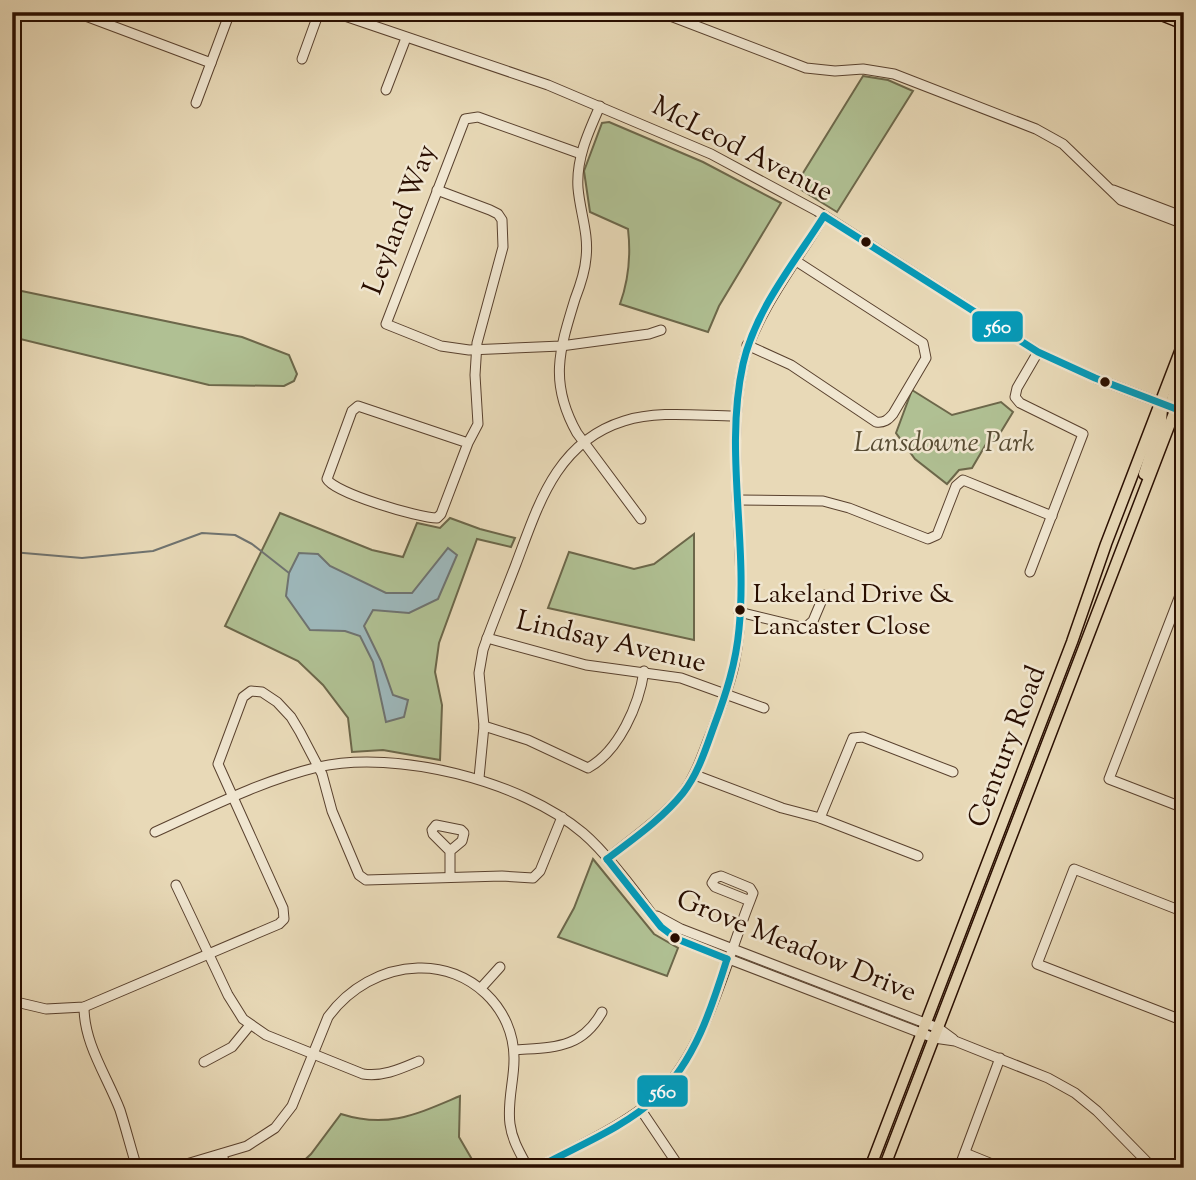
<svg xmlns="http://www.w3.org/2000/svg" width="1196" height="1180" font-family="'Sorts Mill Goudy',serif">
<rect width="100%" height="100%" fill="#e8d9b7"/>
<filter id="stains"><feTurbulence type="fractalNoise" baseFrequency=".00286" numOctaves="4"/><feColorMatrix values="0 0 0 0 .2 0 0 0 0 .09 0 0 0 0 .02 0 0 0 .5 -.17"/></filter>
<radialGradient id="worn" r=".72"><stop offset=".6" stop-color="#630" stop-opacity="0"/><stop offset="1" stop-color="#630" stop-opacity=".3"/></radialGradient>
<g fill="#b0c093" stroke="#6c674a" stroke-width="2">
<polygon points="863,76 888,80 913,91 837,212 795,186"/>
<path d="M609,122L703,162L781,203L719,306L708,332L620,304C629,279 631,255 628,229L590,212L584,171L602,123Z"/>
<polygon points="12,289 242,337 289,355 297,374 294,381 284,386 209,385 12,337"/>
<polygon points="912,390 952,415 1001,402 1013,412 996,440 989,439 972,468 959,470 947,484 915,459 896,433"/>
<polygon points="280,513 372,550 403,557 417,523 440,528 450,518 480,529 515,538 511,547 477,539 439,643 435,672 442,705 440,760 383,750 352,752 348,718 323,685 298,661 225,626"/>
<polygon points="694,534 694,640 548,608 569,552 634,569 654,564"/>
<polygon points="593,859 654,934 678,948 667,976 558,937 574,908"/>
<path d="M460,1096L459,1137L477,1168H296L311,1154L341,1114C388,1129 417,1114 460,1096Z"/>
</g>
<polygon fill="#9db7ba" stroke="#6f7370" stroke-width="2" points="448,548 457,555 438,599 409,613 373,610 364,626 381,661 393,695 408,700 404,717 386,722 373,662 360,636 345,631 310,630 286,596 289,573 299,553 318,554 330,566 386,593 412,593"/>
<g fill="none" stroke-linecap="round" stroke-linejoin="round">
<polyline stroke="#6f7370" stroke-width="2" points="12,552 82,558 153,551 202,533 235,535 252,544 289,573"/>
<defs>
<g id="minor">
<polyline points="75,12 211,63"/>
<polyline points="333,12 548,85 711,154 817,211 1038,352 1095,378 1184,412"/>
<polyline points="660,12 806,68 835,71 863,69 894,74 1036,129 1063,144 1121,200 1184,224"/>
<polyline points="302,59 319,12"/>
<polyline points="386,90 406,38"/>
<polyline points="196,103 230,12"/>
<path d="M600,106C588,133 576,159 578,188C580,212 589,234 586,258C585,272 580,286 575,299C559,351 549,383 577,433L641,519"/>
<polyline points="581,154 478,117 465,119 386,324 441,346 469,350 561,346 649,334 661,330"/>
<path d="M437,190L490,210L498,214L502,220L503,247L477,343L475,375L478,424L468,443L441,514L437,518C419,518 334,493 327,479L352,411L358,406L468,443"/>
<polyline points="1113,190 1184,217"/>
<path d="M747,345L791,365L876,422C884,423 888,420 893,414L926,358L923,343L796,261"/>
<polyline points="738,500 823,501 849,508 928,539 937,535 956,486 963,480 1052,516"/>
<polyline points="1030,572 1083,434 1020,403 1015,397 1017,388 1038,352"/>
<polyline points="1184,585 1109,779 1184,808"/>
<polyline points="739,612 805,628 813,621 824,595"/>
<polyline points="487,638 586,665 681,678 764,708"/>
<path d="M484,726L528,740L588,768C619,751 639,705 644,671"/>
<polyline points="695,775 782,808 820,818 918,856"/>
<path d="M479,778L484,726L479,673L483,650C493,621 505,593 516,564C538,506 556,442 624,421C659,410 700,416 736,416"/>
<polyline points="820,818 853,738 863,737 953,772"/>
<path d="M155,832C208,808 261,781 318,767C396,749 522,781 583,833C609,855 641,899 661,927L677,939L934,1038L955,1041L1048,1078L1075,1093L1097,1111L1153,1168"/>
<path d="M607,859C633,838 662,818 683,793C697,774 703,752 712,731C720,709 729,688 734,665C754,569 722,460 743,364C753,317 799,258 824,216"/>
<polyline points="450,877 450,851 433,834 432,830 436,825 461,830 464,833 462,841 450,851"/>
<path d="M176,885L228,995L243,1019L266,1035L363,1074C383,1077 400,1069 419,1061"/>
<polyline points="1184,912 1074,869 1037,964 1184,1021"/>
<polyline points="657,916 681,929 938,1028 953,1039"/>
<polyline points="481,988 500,967"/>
<polyline points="12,1001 46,1009 84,1007 279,924 284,919 283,908 218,764 243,697 251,691 262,692 277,702 291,717 300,732 322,774 332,811 359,875 366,880 502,876 533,878 540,871 562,817"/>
<path d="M84,1007C84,1044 107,1076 120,1110C126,1129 131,1149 137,1168"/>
<path d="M514,1050C552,1047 581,1050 602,1012"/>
<polyline points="204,1062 232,1047 250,1025"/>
<polyline points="641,1110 680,1168"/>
<polyline points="965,1153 1002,1168"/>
<polyline points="222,1154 226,1168"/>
<path d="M173,1168L247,1146L275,1128L292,1106L328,1017C349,988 382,969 418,968C470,966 515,1008 514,1060C514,1081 507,1102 510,1124C512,1140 520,1153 528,1168"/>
<path d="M537,1168C574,1148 632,1122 660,1093C706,1048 726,961 750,901L753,893L750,888L721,876L715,878L712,883L715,887L750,901"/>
<polyline points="959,1168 1000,1058"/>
<polyline points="1178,1168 1184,1161"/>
</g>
<g id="major">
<polyline points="1154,12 1184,24"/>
<polyline points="1175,409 1172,399 1184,362"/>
<polyline points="1144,474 1161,421 1162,409"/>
<polyline points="870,1168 1072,642 1106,544 1184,341"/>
<polyline points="884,1168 1184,387"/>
</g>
</defs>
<use href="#minor" stroke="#59412e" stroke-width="11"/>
<use href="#major" stroke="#290e00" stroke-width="13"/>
<use href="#minor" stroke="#f0e6d0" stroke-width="9"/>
<use href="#major" stroke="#e8d9b7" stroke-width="10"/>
<defs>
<g id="bus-1">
<polyline points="824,216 1038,352 1095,378 1184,412"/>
<path d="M607,859C633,839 662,819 683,793C698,774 706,748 714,726C726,694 736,663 739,629C748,541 724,451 743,364C755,310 795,262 824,216"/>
<polyline points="607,859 661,927 677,939 727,959"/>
<path d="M537,1168C577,1146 624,1128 657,1097C695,1061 712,1007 727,959"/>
</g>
</defs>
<use href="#bus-1" stroke="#f0e6d0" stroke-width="12"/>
<use href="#bus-1" stroke="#049ab9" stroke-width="7"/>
</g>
<g fill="#290e00" stroke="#f0e6d0" stroke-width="2.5">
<circle cx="866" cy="242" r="6"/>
<circle cx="1105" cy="382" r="6"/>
<circle cx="740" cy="610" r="6"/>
<circle cx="675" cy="938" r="6"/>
</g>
<g text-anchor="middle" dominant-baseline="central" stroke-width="5" stroke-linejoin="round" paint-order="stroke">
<g font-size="26" fill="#290e00" stroke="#f0e6d0" text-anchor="start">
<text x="753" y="595">Lakeland Drive &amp;<tspan x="753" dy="32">Lancaster Close</tspan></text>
</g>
<g font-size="28" fill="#290e00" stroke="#f0e6d0">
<text transform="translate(742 150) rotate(27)">McLeod Avenue</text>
<text transform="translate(401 220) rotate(-69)">Leyland Way</text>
<text transform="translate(611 643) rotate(13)">Lindsay Avenue</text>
<text transform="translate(1008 747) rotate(-69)">Century Road</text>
<text transform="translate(796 947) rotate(22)">Grove Meadow Drive</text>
</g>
<g font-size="28" font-style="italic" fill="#584c33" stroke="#f0e6d0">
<text x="944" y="444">Lansdowne Park</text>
</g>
</g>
<g stroke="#f0e6d0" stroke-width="2.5">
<rect x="971" y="310" width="53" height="33" rx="7" fill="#049ab9"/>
<rect x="636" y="1074" width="53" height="34" rx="7" fill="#049ab9"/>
</g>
<g font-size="19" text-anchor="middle" font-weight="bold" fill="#fff">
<text x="998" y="333">560</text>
<text x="663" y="1098">560</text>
</g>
<rect width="1196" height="1180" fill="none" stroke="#e8d9b7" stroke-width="42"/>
<rect x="14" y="14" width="1168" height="1152" fill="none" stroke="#290e00" stroke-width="3.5"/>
<rect x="21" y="21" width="1154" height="1138" fill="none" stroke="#290e00" stroke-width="2"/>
<rect width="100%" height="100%" filter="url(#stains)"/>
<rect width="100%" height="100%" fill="url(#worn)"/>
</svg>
